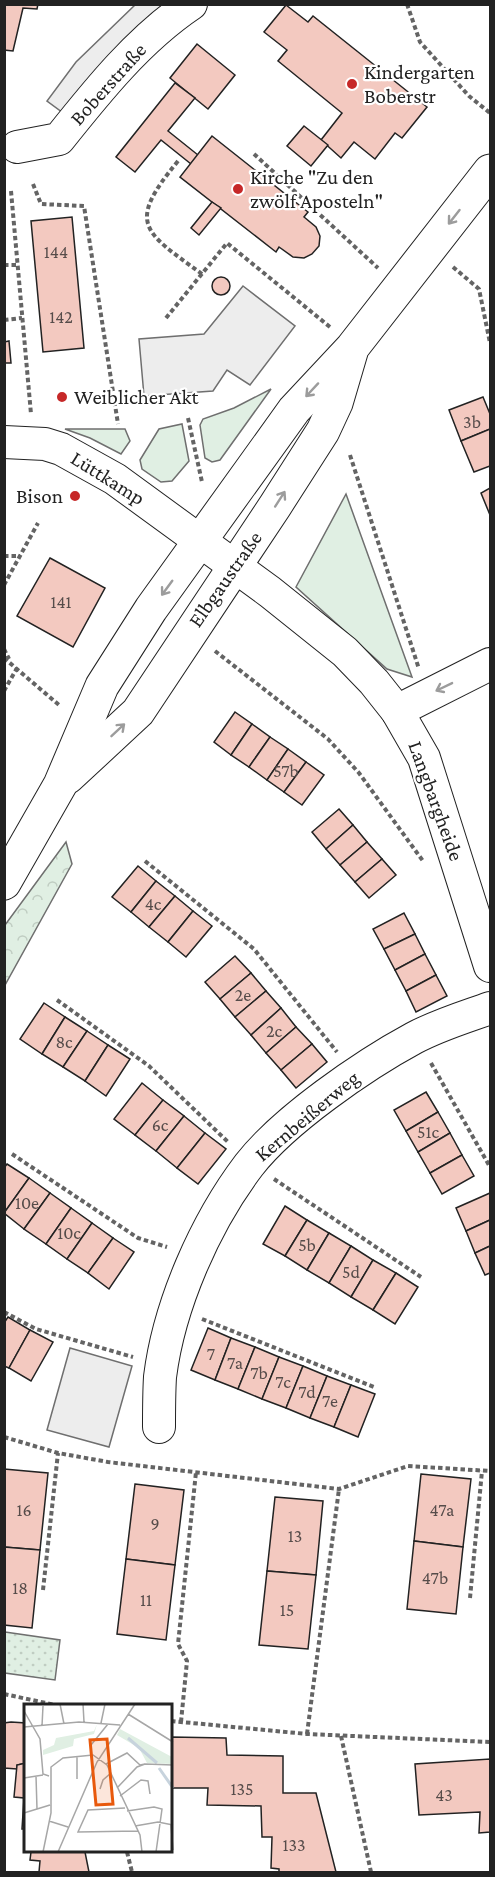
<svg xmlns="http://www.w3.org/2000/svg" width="495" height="1877" font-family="'Crimson Pro',serif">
<defs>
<pattern id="forest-crowns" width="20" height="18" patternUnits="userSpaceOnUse" patternTransform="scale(1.5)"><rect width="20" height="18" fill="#e0efe3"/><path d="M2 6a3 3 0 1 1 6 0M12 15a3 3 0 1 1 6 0" fill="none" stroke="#c0cdc2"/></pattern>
<pattern id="park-dots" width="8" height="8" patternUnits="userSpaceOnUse" patternTransform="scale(1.5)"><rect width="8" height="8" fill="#e0efe3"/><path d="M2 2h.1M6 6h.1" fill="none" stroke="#c0cdc2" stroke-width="1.8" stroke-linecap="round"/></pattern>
</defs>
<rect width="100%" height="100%" fill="#fff"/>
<g fill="#e0efe3" stroke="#6f6f6f" stroke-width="1.5">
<polygon points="271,389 220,460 212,462 205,458 200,425 203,419 234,408"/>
<polygon points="182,424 189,461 172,481 161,482 142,469 140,460 159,429"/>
<polygon points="65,429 125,429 130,441 121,454 90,438"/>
<polygon points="346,494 412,677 387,669 296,587"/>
</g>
<polygon fill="url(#forest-crowns)" stroke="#6f6f6f" stroke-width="1.5" points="66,842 72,864 5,985 5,925"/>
<polygon fill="url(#park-dots)" stroke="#6f6f6f" stroke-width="1.5" points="5,1632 60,1640 55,1680 5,1673"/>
<g fill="#ededed" stroke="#6f6f6f" stroke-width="1.5">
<polygon points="135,5 170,5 66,115 47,101 76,62"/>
<polygon points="243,286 295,326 250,385 227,370 213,391 144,396 139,339 204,334"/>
<polygon points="70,1348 132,1366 109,1447 47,1430"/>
</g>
<g fill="#f3c9c0" stroke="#222" stroke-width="1.5">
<polygon points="4,4 38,4 37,9 23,8 13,51 4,50"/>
<polygon points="286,5 308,22 313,16 427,107 402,138 395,133 375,159 354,142 341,158 321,140 342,113 278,61 287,50 264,32"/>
<polygon points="197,44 235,75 208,109 170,78"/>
<polygon points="175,83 195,98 168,131 198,155 191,164 161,140 135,172 116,157"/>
<polygon points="304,126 328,145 311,166 287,146"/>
<polygon points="212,136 308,212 304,217 316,227 320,236 319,246 312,254 304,258 293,257 279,247 276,252 180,177"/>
<polygon points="212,202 221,208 199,235 191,228"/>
<polygon points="72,217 84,348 43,352 31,221"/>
<circle cx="221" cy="286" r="9"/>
<polygon points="9,341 11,363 5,363 4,382 4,342"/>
<polygon points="483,397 490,414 490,429 461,441 449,410"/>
<polygon points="490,429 490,466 474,472 461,441"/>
<polygon points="490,488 490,515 481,493"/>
<polygon points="50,558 105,588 73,647 17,616"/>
<polygon points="235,712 252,724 231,755 214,742"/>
<polygon points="252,724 270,737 249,767 231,755"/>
<polygon points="270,737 288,749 267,780 249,767"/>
<polygon points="288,749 306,762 284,792 267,780"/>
<polygon points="306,762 324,775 302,805 284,792"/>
<polygon points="339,809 353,825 326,849 312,832"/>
<polygon points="353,825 367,842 340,865 326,849"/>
<polygon points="367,842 382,859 355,882 340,865"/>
<polygon points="382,859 396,875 369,898 355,882"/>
<polygon points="138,866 156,881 131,912 112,897"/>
<polygon points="156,881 175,896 149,927 131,912"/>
<polygon points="175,896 193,911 168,942 149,927"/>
<polygon points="193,911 212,926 186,957 168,942"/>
<polygon points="404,913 415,934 384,949 373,929"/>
<polygon points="415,934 425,954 395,970 384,949"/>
<polygon points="425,954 436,975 406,991 395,970"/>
<polygon points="235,956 251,973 220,999 205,982"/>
<polygon points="251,973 266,991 235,1017 220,999"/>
<polygon points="436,975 447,996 416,1012 406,991"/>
<polygon points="266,991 281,1008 251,1035 235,1017"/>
<polygon points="44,1003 65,1017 42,1054 20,1039"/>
<polygon points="281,1008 296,1027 266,1053 251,1035"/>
<polygon points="65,1017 87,1031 63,1067 42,1054"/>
<polygon points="296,1027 312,1044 281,1070 266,1053"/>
<polygon points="87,1031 108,1045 85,1081 63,1067"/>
<polygon points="312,1044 327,1062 296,1088 281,1070"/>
<polygon points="108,1045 130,1059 106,1096 85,1081"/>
<polygon points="142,1083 163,1100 135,1135 114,1119"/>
<polygon points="426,1092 438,1112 406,1131 394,1110"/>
<polygon points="163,1100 184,1116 156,1151 135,1135"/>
<polygon points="438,1112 450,1133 418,1152 406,1131"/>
<polygon points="184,1116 205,1133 177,1168 156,1151"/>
<polygon points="205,1133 226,1149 198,1184 177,1168"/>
<polygon points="450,1133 462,1155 430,1173 418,1152"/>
<polygon points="462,1155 474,1176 442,1194 430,1173"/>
<polygon points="7,1164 29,1178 4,1213 4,1168"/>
<polygon points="29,1178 50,1193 24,1229 4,1213"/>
<polygon points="50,1193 71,1208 46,1244 24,1229"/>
<polygon points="490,1193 490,1220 466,1231 456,1208"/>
<polygon points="285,1206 307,1220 285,1256 263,1244"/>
<polygon points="71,1208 92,1223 67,1259 46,1244"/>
<polygon points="307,1220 329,1233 307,1270 285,1256"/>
<polygon points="490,1220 490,1246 475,1253 466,1231"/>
<polygon points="92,1223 113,1238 88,1273 67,1259"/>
<polygon points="329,1233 351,1246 329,1283 307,1270"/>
<polygon points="113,1238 134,1252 109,1289 88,1273"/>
<polygon points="351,1246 373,1260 351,1297 329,1283"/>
<polygon points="490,1246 490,1273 485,1275 475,1253"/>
<polygon points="373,1260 396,1273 373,1310 351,1297"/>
<polygon points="396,1273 418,1287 395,1324 373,1310"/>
<polygon points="8,1317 30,1330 9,1368 4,1366 4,1323"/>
<polygon points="208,1328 231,1338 215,1380 191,1370"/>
<polygon points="30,1330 53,1342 31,1381 9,1368"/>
<polygon points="231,1338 255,1347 238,1389 215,1380"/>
<polygon points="255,1347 279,1357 262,1399 238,1389"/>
<polygon points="279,1357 303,1366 286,1408 262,1399"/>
<polygon points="303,1366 327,1376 310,1418 286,1408"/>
<polygon points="327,1376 351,1385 334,1427 310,1418"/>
<polygon points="351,1385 375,1394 358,1437 334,1427"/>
<polygon points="4,1469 48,1473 40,1550 4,1547"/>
<polygon points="421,1474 471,1479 463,1547 414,1541"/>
<polygon points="135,1484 184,1490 175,1565 126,1559"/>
<polygon points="275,1497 323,1501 316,1575 267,1571"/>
<polygon points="414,1541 463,1547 456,1614 407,1609"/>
<polygon points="4,1547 40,1550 32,1628 4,1625"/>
<polygon points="126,1559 175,1565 166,1640 117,1634"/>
<polygon points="267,1571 316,1575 308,1649 259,1645"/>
<polygon points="11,1722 26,1723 26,1763 17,1765 17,1769 4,1768 4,1723"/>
<polygon points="171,1737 226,1738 227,1755 283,1756 283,1793 316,1793 336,1872 279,1872 279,1869 271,1868 272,1837 262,1837 261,1806 207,1805 208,1788 171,1788"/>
<polygon points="490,1759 490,1832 479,1833 480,1812 419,1815 415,1764"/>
<polygon points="26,1763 26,1829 22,1829 24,1798 14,1797 17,1765"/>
<polygon points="31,1852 85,1852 89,1872 39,1872 40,1861 30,1860"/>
</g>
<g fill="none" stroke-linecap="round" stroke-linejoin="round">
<defs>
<g id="minor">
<path d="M17,147L59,139C98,90 139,39 191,4"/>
<polyline points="4,442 45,444 61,449 115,479 270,592 345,652 374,682 397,711 424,758 490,966"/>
<polyline points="397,711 490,664"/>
<path d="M159,1427C159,1411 159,1394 160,1377C169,1305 205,1223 249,1165C284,1120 364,1065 414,1038C438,1025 465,1017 490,1008"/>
</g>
<g id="major">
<polyline points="68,777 138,712 275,506 323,431 336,403 351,352"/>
<polyline points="4,883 60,785 102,686 151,609 294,410 352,348 490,171"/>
</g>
</defs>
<use href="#minor" stroke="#222" stroke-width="34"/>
<use href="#major" stroke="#222" stroke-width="35"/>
<g stroke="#646464" stroke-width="4" stroke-dasharray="4.5 3" stroke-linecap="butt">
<polyline points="407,4 420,42 469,96 490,113"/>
<polyline points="254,154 378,268"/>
<path d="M178,161C126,224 143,231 202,274"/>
<polyline points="33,184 41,204 84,206 118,424"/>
<polyline points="11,191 31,414"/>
<polyline points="4,265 17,265"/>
<polyline points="453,267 479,289 490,343"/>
<polyline points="166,318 227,243 330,327"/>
<polyline points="4,320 22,318"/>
<polyline points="188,418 202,482"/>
<polyline points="350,455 419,669"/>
<polyline points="4,556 20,556"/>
<polyline points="4,585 38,523"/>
<polyline points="4,649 9,659"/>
<polyline points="215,651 328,739 359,773 423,861"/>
<polyline points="4,658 59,705"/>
<polyline points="4,691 17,668"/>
<polyline points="145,861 254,949 337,1052"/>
<polyline points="57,1000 149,1066 229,1143"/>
<polyline points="431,1063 490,1167"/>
<polyline points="12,1154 138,1238 167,1247"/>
<polyline points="274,1179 421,1277"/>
<polyline points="4,1312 36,1329 133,1357"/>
<polyline points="202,1319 374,1387"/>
<polyline points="4,1437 58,1453 108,1462 339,1489 408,1466 490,1471"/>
<polyline points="43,1590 58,1453"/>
<polyline points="470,1598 482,1471"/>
<polyline points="4,1694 60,1706"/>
<polyline points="171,1721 307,1734 490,1742"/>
<polyline points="181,1722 187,1661 178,1644 196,1472"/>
<polyline points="307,1734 339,1489"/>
<polyline points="341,1736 371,1872"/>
<polyline points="127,1852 132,1872"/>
</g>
<use href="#minor" stroke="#fff" stroke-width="32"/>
<use href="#major" stroke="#fff" stroke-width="33"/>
</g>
<defs><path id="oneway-shaft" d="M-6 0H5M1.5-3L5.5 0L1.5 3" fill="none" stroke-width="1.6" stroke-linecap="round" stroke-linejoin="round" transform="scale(1.5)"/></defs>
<g stroke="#9c9c9c">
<use href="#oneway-shaft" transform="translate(454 217) rotate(128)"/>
<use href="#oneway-shaft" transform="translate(312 390) rotate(133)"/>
<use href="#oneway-shaft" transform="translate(280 499) rotate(-57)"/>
<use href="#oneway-shaft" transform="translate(167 588) rotate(126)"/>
<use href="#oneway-shaft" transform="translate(444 687) rotate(154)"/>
<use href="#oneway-shaft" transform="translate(118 730) rotate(-43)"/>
</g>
<g fill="#c62828" stroke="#fff" stroke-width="2">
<circle cx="352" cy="84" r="6"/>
<circle cx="238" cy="189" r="6"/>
<circle cx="62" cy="397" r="6"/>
<circle cx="75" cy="496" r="6"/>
</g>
<g text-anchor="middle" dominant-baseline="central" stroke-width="4.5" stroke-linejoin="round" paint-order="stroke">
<g font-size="18" fill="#564c4a">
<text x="56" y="252">144</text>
<text x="61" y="317">142</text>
<text x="472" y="422">3b</text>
<text x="61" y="602">141</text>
<text x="286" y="771">57b</text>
<text x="153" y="904">4c</text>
<text x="243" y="995">2e</text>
<text x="274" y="1031">2c</text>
<text x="64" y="1042">8c</text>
<text x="160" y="1125">6c</text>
<text x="428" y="1132">51c</text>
<text x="27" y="1203">10e</text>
<text x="69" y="1233">10c</text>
<text x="307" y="1245">5b</text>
<text x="351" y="1272">5d</text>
<text x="211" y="1354">7</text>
<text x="235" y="1363">7a</text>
<text x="259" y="1373">7b</text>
<text x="283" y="1382">7c</text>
<text x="307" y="1392">7d</text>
<text x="330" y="1401">7e</text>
<text x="24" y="1510">16</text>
<text x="442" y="1510">47a</text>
<text x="155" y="1524">9</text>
<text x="295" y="1536">13</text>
<text x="435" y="1578">47b</text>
<text x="20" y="1588">18</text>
<text x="146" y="1600">11</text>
<text x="287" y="1610">15</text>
<text x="242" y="1789">135</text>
<text x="444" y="1795">43</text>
<text x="294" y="1845">133</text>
</g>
<g font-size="21" fill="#222" stroke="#fff" text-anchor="start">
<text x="364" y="72">Kindergarten<tspan x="364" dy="24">Boberstr</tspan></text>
<text x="250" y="177">Kirche "Zu den<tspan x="250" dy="24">zwölf Aposteln"</tspan></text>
<text x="74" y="397">Weiblicher Akt</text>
<text x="63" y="496" text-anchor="end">Bison</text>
</g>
<g font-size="21" fill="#222" stroke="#fff">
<text transform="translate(108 84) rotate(-48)">Boberstraße</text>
<text transform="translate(108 478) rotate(32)">Lüttkamp</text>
<text transform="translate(225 579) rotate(-55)">Elbgaustraße</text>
<text transform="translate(436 801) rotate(70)">Langbargheide</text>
<text transform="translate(307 1116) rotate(-40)">Kernbeißerweg</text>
</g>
</g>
<g transform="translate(24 1704)">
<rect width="148" height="148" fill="#fff"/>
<path d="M73,20L70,30L50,35L49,42L19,51V46L30,41L32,34L70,27ZM96,25L148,53V60L123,59L115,44L93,31Z" fill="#e0efe3"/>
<path fill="none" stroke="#c7d3dd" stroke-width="3" d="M104,34L133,59M135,64L149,84"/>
<path fill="none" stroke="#a7a7a7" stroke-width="1.5" d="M36,0L40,20M59,0L60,18M0,7L16,35L19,70L25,72M104,10L149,38M77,19L81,0M18,22L19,2M0,23L55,18L96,21M67,41L84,20M53,53V75M82,60L103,49L116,61M121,60L149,61M12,72L13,105M0,74L19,71M93,84L113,63L121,60L116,61M76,85L79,76L87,69M96,92L117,76L124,77L126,90M101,104L64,106L54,128L114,127M103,107L130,103L138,105L132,148M0,109L26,101M25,117L44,123M147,121L149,146M111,122L134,118L149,121M19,148L27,109V63L39,54L69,51L83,61L116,131L118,148M34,148L73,58L111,0"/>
<path fill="#e8590c" fill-opacity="0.15" stroke="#e8590c" stroke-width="3" d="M83,35L89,100L72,101L66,36Z"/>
<rect width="148" height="148" fill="none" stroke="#222" stroke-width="3"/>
</g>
<rect width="495" height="1877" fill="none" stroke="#222222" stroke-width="12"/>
</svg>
